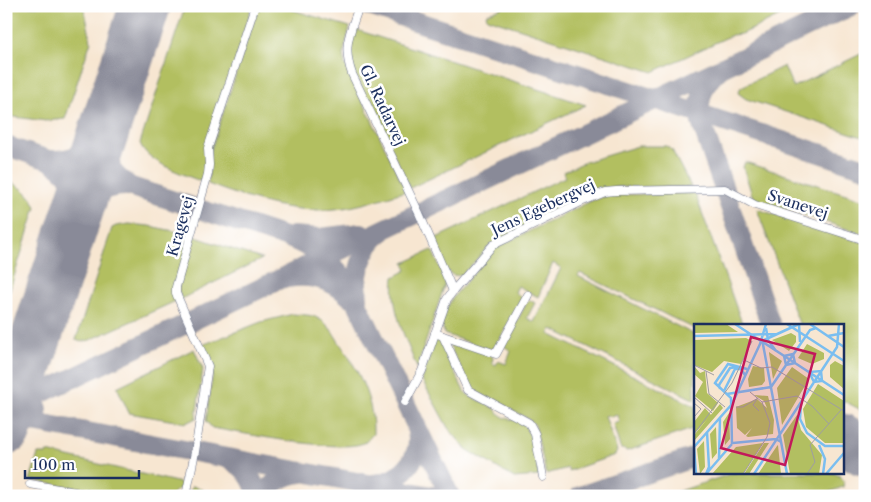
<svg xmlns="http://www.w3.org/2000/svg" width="871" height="502" font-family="'Libre Caslon Text',serif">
<rect width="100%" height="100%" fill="#fff"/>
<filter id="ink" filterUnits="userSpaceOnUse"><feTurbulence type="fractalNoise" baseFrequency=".02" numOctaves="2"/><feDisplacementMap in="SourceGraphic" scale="10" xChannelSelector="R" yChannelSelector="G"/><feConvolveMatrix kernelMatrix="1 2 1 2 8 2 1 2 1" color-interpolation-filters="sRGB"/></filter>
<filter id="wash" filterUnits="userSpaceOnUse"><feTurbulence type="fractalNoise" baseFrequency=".0096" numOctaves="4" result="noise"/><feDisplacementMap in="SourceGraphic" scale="20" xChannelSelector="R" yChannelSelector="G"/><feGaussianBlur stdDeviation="1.12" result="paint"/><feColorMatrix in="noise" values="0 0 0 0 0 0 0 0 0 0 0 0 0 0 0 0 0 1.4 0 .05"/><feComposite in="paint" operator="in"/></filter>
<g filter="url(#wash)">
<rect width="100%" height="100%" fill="#f7e6d1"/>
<g fill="#b2bf61" stroke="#667760">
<polygon points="6,6 84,6 91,41 65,119 46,121 6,116"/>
<path d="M185,6H252L206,162L203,182C185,175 146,162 140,143Z"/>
<path d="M258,6H279L350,27L343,55L345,64L406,191C383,198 359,207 335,209C292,214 247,199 208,184L210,153Z"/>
<polygon points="506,6 801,6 742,34 732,35 653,72 487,18 486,14"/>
<polygon points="354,29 586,105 410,188 353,71 350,43"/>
<polygon points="865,52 865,138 746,99 738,93 741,87 784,66 793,87"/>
<path d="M638,146H666L672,150L691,187H619L608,188L491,244L463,274C445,283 438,252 432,240L565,177L563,172L585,162Z"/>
<polygon points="745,162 865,200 865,235 753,198 743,167"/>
<path d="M6,180C21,187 30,192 36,207L6,302Z"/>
<polygon points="695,193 743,326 695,326 695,329 580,273 578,276 695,335 695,400 552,329 549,334 695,406 695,428 627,451 620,448 613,424 619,422 617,415 610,417 608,415 605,416 617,451 615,455 569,471 568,468 546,474 535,425 525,417 475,391 469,385 446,339 490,354 493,358 492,363 496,365 498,361 506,364 511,351 504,346 527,302 530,300 535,303 527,318 534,322 561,268 553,263 538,297 518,286 515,292 522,298 495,348 491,350 444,334 442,323 447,307 454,296 495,248 591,201 608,195"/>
<polygon points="757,209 865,243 865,412 842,400 842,326 800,326"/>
<polygon points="129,224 149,226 189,234 176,301 90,340 81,342 76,340 112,228 116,226"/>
<polygon points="193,236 262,259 181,299 178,289"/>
<path d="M432,250L446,281L417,368C406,340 390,307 394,277L407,270L404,263Z"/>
<path d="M293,314C302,315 312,314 319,319C328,323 334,334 339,342C358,369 374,399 373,434C371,436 368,440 365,442C347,455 238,432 212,428L206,421L214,364L211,365L202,345L261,322Z"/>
<path d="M438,338L464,391C472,400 484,401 494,408C497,410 498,414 502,416C508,420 514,419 520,421C532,427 536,463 539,476L514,478L466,449L448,428L422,380L435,340Z"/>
<polygon points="194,349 203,369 196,418 186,423 129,413 117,387"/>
<polygon points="47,452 181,483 183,485 170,496 121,496 30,480 38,454 46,454"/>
<polygon points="733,473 833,473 840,476 844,481 843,487 840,488 819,496 665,496"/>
<polygon points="192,486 201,489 212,496 189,496"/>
</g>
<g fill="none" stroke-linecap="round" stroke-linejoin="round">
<g stroke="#898a98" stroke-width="20">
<polyline points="369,6 865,168"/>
<path d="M718,71C703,84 697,102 701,122L771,326"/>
<path d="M106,126C102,148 104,171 126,183"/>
<path d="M6,146L291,239C314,248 330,261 346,280L450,496"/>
<path d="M52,160C79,161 93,147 106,126"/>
<path d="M53,163C76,175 78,199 75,222"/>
<path d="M76,219C87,198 100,186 125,186"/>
<polyline points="293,236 320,238 361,233"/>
<path d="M288,278C312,274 333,280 350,297"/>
<path d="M358,299C355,275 361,249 381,233"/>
<path d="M6,358C27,338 39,313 53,288"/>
<polyline points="28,365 29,388 38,409"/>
<polyline points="6,410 851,6"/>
<polyline points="6,420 33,422 432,496"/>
<polyline points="6,438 19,427 33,422"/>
<path d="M230,460C245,467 254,479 257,496"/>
<path d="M373,484C400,483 425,456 416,428"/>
<path d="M263,496C272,482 285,475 301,473"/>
<polyline points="580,496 695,457"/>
</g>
<g stroke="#898a98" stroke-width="51">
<polyline points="6,430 145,6"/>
<polyline points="842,439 865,451"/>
</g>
</g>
</g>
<g filter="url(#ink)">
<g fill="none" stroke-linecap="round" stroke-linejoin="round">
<defs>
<g id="minor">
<path d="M359,6C350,33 342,46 352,74L419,213L453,291L447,299L422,371L405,402"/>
<polyline points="453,291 493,245 583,201 605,192 616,191 725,189 755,205 865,240"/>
<polyline points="435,333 443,336 468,390 529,423 535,434 543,477"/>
<polyline points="443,336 496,354 528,295"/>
<polyline points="30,484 97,496"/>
<polyline points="186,496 195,452 208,366 178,298 176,293 176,287 208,174 209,165 208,148 255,6"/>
</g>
</defs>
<use href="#minor" stroke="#686f86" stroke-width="9"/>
<use href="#minor" stroke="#fff" stroke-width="8"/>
</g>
</g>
<g text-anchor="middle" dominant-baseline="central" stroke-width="5" stroke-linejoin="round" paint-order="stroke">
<g font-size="15" fill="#1b2f5e" stroke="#fff">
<text transform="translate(383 105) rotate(65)">Gl. Radarvej</text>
<text transform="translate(798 204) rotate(18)">Svanevej</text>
<text transform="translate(543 207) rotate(-25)">Jens Egebergvej</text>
<text transform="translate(180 226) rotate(-74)">Kragevej</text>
</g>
</g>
<g transform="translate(694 324)">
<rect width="150" height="150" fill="#f7e6d1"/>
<path d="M0,0H32L44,8L0,9ZM97,9L102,12V18L95,27L78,16ZM52,14L58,17L47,40L30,37L18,48L0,41V16ZM113,20L130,29V35L118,40L104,34ZM75,28L88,37L79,55L75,29ZM141,37L150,42V65L136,53V41ZM0,42L6,49L11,47L13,69L24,79L19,87L1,72L9,58L0,50ZM59,42L70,44L71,57L68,61L55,63L54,55ZM98,43L115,55L88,101L83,64ZM124,60L150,77V119H131L112,103L109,85ZM60,71L74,72L80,96L79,110L54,113L52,112L58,104L51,111L43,104L42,83L63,75L73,84L70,77ZM26,80L29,84L0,117V111ZM11,84L17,91L0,110V98ZM35,89L36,115L31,121L29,98ZM103,91L107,106L128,131L125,150H96L89,111ZM22,103L23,129L18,135L16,110ZM10,117L11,143L6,150L3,125ZM69,119L49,150H18L42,123ZM70,119H75L55,150H50ZM84,121L87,150H64L83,122Z" fill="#b2bf61"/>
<path fill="none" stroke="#7abef0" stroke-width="2.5" d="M41,0L150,71M93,0L150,37M105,0L106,18M116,0L150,23M72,4L74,16L82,27M0,12L83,10M134,12L150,9M68,15L93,150M68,17L105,0M99,30L101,39L92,41L90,32ZM127,47L128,57L120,58L115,48ZM26,65L25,61L36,44L43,43M30,67L41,45H47L51,51M33,70L77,63L116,6L122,4M107,80L106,95L113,109L131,122H150M39,119L82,115L87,118M38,120L37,74L21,59L34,40L53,45M125,121L131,135L129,150M0,123L38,80L66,20L72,0M0,123L2,150M25,135L26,94M12,150L15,143L13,108M12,150L38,120M60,150L143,23L145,0M132,150L150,129"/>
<path fill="none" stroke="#9f9da3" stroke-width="1" d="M50,36L67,44L78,43L150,87M0,41L20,51M12,47L15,70L31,83M56,68L68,78L103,72L118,82L135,100M0,73L18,89M63,75L59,81L65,87M0,79L7,85L0,93M42,83H49L64,74M0,110L38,59L58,17M49,150L73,113L76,99L68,78M113,150L121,138L116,121L147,86"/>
<path fill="#c2185b" fill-opacity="0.15" stroke="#c2185b" stroke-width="2.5" d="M57,13L121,30L91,141L27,124Z"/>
<rect width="150" height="150" fill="none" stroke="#1b2f5e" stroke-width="2.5"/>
</g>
<rect width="871" height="502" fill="none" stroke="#fff" stroke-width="25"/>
<path d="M25 470v8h114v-8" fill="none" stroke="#1b2f5e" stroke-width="2.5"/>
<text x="32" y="470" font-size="15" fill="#1b2f5e" stroke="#ffffff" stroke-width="4" paint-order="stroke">100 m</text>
</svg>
